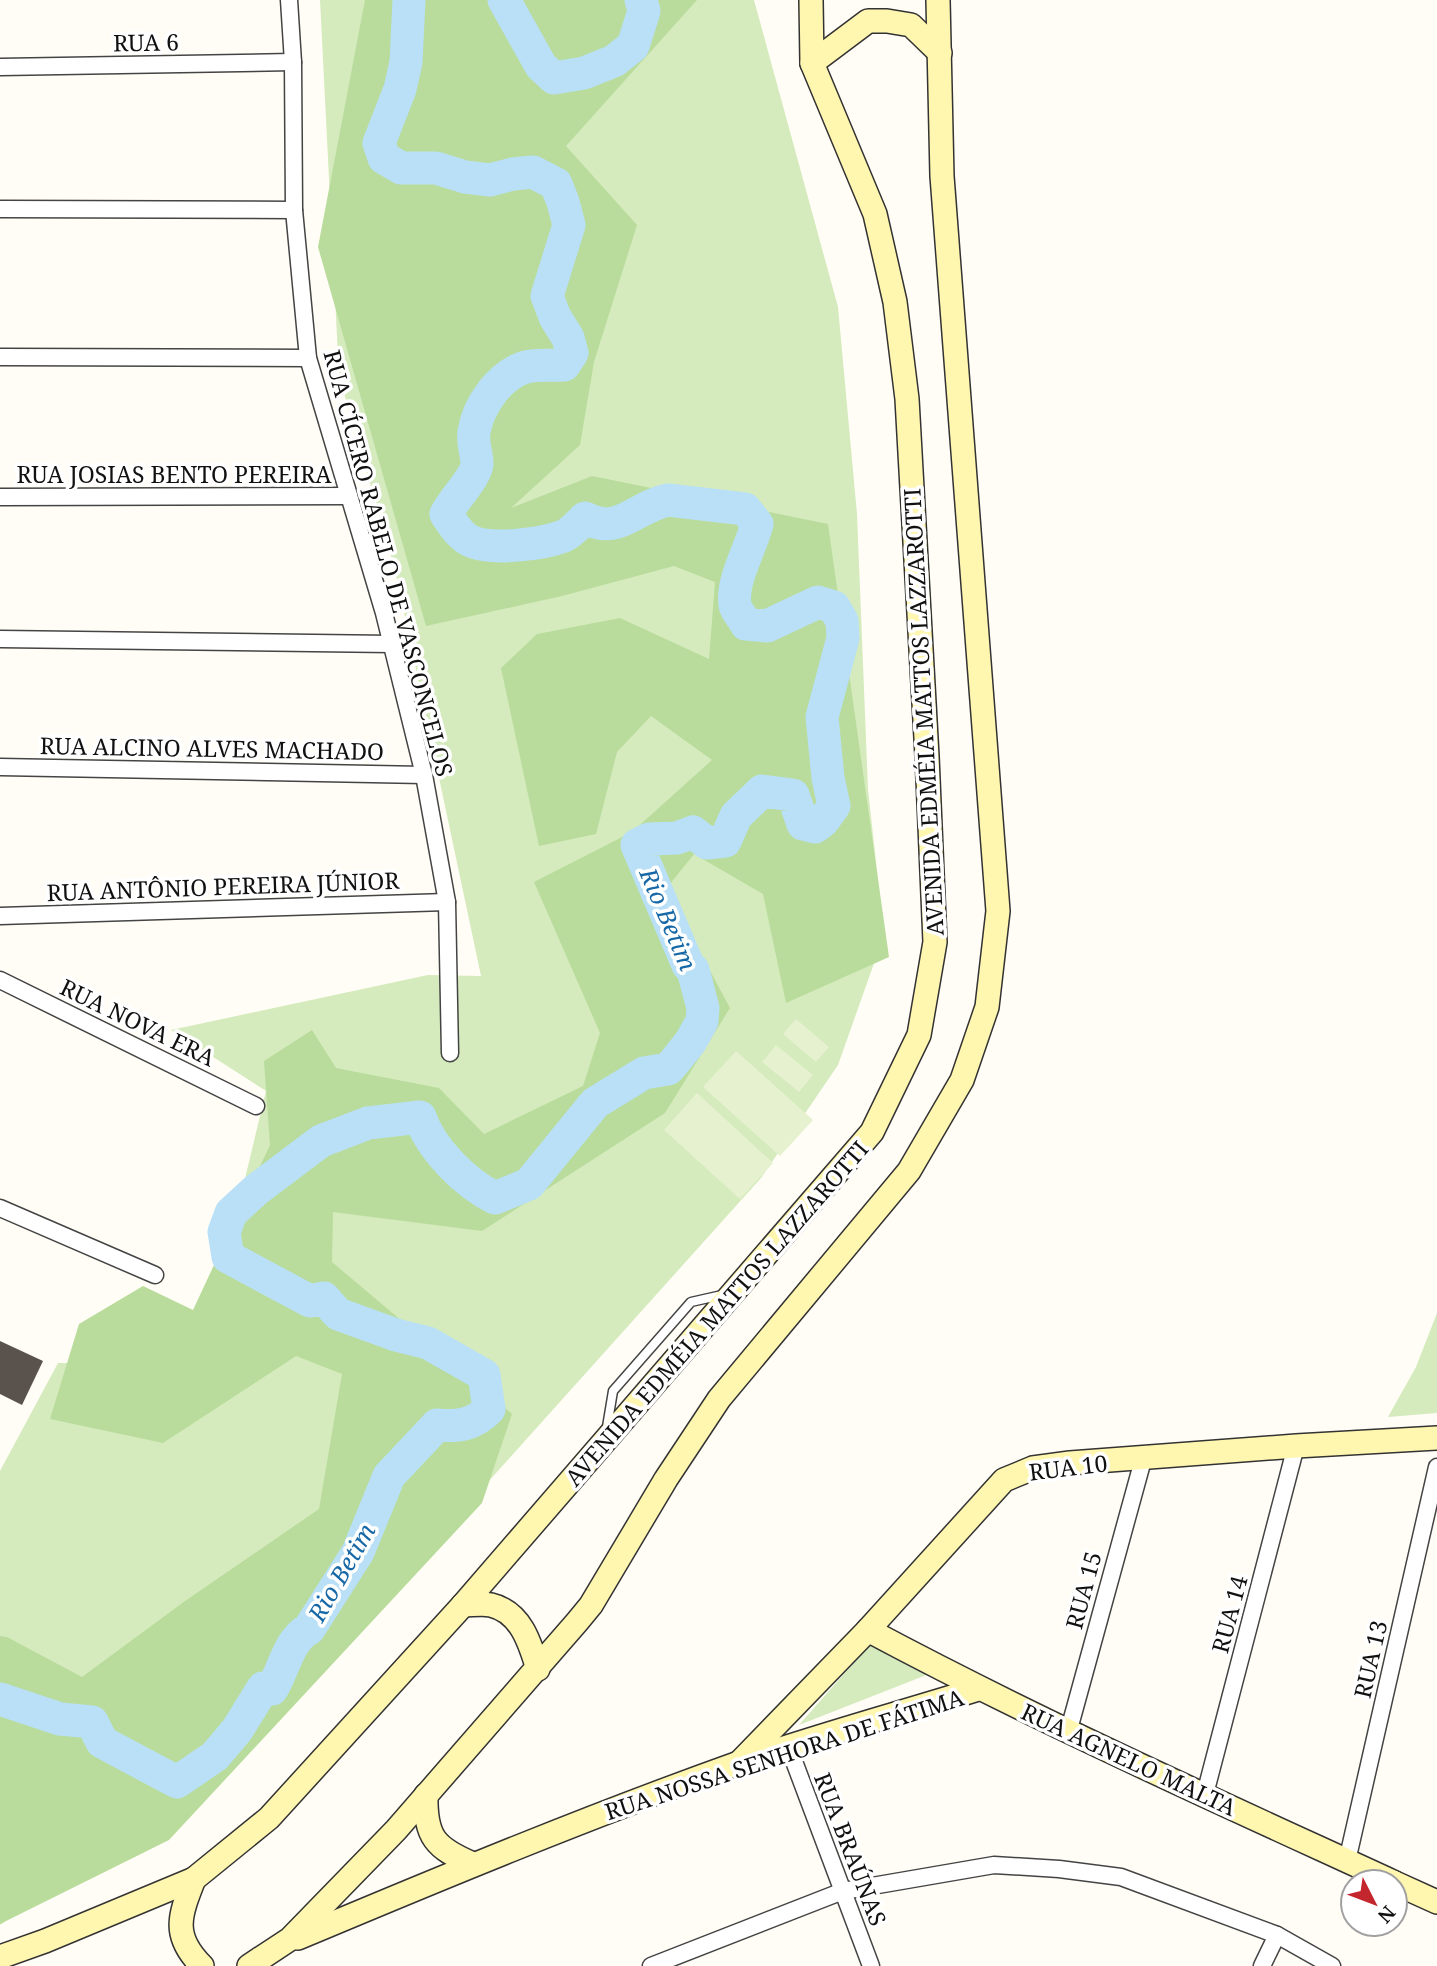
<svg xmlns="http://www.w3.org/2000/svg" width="1437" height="1966" font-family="'Noto Serif',serif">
<rect width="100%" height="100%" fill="#fffdf5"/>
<g fill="#d5ebbd">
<polygon points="320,0 754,0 838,307 857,514 868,789 884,935 838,1065 761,1178 232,1767 0,1925 0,1471 58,1363 125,1363 235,1302 242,1191 266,1091 171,1030 428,975 481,976 395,570 339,376"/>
<polygon points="1437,1313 1437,1413 1388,1417 1416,1367"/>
<polygon points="872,1642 929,1674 799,1725"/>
</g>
<polygon fill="#b9dc9c" points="365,0 697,0 566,146 637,225 594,362 580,445 511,508 592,476 828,524 889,957 786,1003 763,894 694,854 666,889 730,1008 665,1113 482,1231 333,1212 332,1262 512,1414 482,1503 169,1840 0,1924 0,1636 7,1637 82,1677 185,1601 319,1509 342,1374 296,1356 163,1443 50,1419 79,1324 143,1286 193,1310 270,1145 264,1061 312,1030 336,1068 439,1088 484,1134 583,1086 600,1033 534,882 632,832 712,760 651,716 617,752 596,834 539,846 501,668 537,634 620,618 709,659 715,582 674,566 562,596 426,626 318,247"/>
<g fill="#e6f2cf">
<polygon points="796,1019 829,1047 816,1062 783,1034"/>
<polygon points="776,1045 813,1075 799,1092 762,1062"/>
<polygon points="736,1051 813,1120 780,1156 703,1087"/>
<polygon points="697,1093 773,1163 740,1199 664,1130"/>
</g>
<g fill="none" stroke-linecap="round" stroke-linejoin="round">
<g stroke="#b9e0f7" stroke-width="33">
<polyline points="504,0 541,66 554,78 584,73 614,61 633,46 644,11 641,0"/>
<path d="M0,1699L60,1719L92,1722L102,1742L177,1782L215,1756L237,1730L263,1688L272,1689C284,1670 288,1640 309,1629L358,1552L389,1476L437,1425C458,1427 474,1425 489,1409L484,1375L428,1343L396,1335L338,1314L324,1298L310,1301L228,1257L224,1232L231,1213L256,1190L321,1141L368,1123L420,1117C431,1149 465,1183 495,1198L529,1184L595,1103L644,1073L668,1069L676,1060L691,1041L702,1021L703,1008L693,970L688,965L637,845L649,839L677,838L693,832L707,843L725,841L736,816L762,791L793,795L803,824L815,827L823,821L834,806L828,778L822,717L843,638L842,621L834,607L818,602L767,626L746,624C743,618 736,611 735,605C731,581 751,548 757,524L745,509L668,500C634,507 620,536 585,518C579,524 572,532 564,536C543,544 487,552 467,539C458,533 452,523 446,514C453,500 476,477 477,464C477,453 472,443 474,432C478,406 500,374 526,367C538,364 552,366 564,365L572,353L568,338L555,317L547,296L569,225L563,202L556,184L533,172L513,174L490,180L465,177L436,168H401L384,158L379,143L400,89L406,62L409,0"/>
</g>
</g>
<polygon fill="#5a524d" points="0,1341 43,1361 22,1405 0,1394"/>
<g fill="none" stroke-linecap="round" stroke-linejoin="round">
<defs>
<polyline id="lane" points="607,1427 613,1391 691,1302 722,1295"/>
<g id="street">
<polyline points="289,0 293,62 294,210 308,358 384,613 424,775 447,902 450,1053"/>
<polyline points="0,67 293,62"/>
<polyline points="0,209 294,210"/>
<polyline points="0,357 308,358"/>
<polyline points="0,497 349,496"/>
<polyline points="0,639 392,644"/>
<polyline points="0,767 424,775"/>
<polyline points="0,916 447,902"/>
<polyline points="0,980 256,1106"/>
<polyline points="0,1208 155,1275"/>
<polyline points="1068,1733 1143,1460"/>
<polyline points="789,1748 871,1966"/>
<polyline points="1205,1794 1296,1446"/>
<polyline points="1347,1861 1437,1467"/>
<polyline points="651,1966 843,1891 994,1865 1059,1869 1121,1877 1277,1935 1332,1966"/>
<polyline points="1262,1966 1277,1935"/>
</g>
<g id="secondary">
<polyline points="812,63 868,21 887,21 911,25 940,53"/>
<path d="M463,1605C472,1605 482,1603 491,1605C521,1612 530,1643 538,1669"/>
<path d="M868,1630C1040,1722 1217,1801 1393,1882"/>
<polyline points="739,1763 868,1630 1004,1480 1033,1468 1070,1463 1296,1446 1437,1438"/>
<path d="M426,1795C425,1837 435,1848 473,1864"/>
<path d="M194,1879C180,1915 171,1935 202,1966"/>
<polyline points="1395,1883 1437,1902"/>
<path d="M298,1938C443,1877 588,1817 736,1764C816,1736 898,1714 978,1689"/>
<polyline points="0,1957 45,1941 194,1879 269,1818 463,1605 872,1132 919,1035 935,942 927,756 907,399 895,302 875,214 812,63 811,0"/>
<polyline points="249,1966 290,1939 396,1830 577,1622 591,1605 666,1479 719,1399 909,1171 962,1080 987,1007 998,911 942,176 938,0"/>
</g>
</defs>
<use href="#lane" stroke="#444" stroke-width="11"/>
<use href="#street" stroke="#444" stroke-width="19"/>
<use href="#secondary" stroke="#333" stroke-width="26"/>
<use href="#lane" stroke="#fff" stroke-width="8"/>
<use href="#street" stroke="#fff" stroke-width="16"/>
<use href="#secondary" stroke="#fff6b0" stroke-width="23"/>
</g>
<g text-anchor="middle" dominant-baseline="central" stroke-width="7" stroke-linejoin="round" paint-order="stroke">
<g font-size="23" fill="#111" stroke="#fff">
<text transform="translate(146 42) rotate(-1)">RUA 6</text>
<text x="174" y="474">RUA JOSIAS BENTO PEREIRA</text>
<text transform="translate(389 563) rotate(75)">RUA CÍCERO RABELO DE VASCONCELOS</text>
<text transform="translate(923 712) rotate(-93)">AVENIDA EDMÉIA MATTOS LAZZAROTTI</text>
<text transform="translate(212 748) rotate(1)">RUA ALCINO ALVES MACHADO</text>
<text transform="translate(223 886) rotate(-2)">RUA ANTÔNIO PEREIRA JÚNIOR</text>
<text transform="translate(138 1022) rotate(26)">RUA NOVA ERA</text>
<text transform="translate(716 1313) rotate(-49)">AVENIDA EDMÉIA MATTOS LAZZAROTTI</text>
<text transform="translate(1068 1467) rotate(-7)">RUA 10</text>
<text transform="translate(1083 1590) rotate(-75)">RUA 15</text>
<text transform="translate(1229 1614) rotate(-75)">RUA 14</text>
<text transform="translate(1370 1659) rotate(-77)">RUA 13</text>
<text transform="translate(784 1754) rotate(-18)">RUA NOSSA SENHORA DE FÁTIMA</text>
<text transform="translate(1129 1759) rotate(25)">RUA AGNELO MALTA</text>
<text transform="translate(851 1849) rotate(69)">RUA BRAÚNAS</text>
</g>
<g font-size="24" font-style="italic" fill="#1768a6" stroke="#fff">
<text transform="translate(669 919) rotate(67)">Rio Betim</text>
<text transform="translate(341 1572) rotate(-60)">Rio Betim</text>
</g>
</g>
<g transform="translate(1374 1903) rotate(132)"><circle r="33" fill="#ffffff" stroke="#a0a0a0" stroke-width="2"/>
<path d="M0-5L12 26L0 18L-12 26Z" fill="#c4262e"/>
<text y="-10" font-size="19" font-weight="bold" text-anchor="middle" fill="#111111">N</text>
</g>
</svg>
